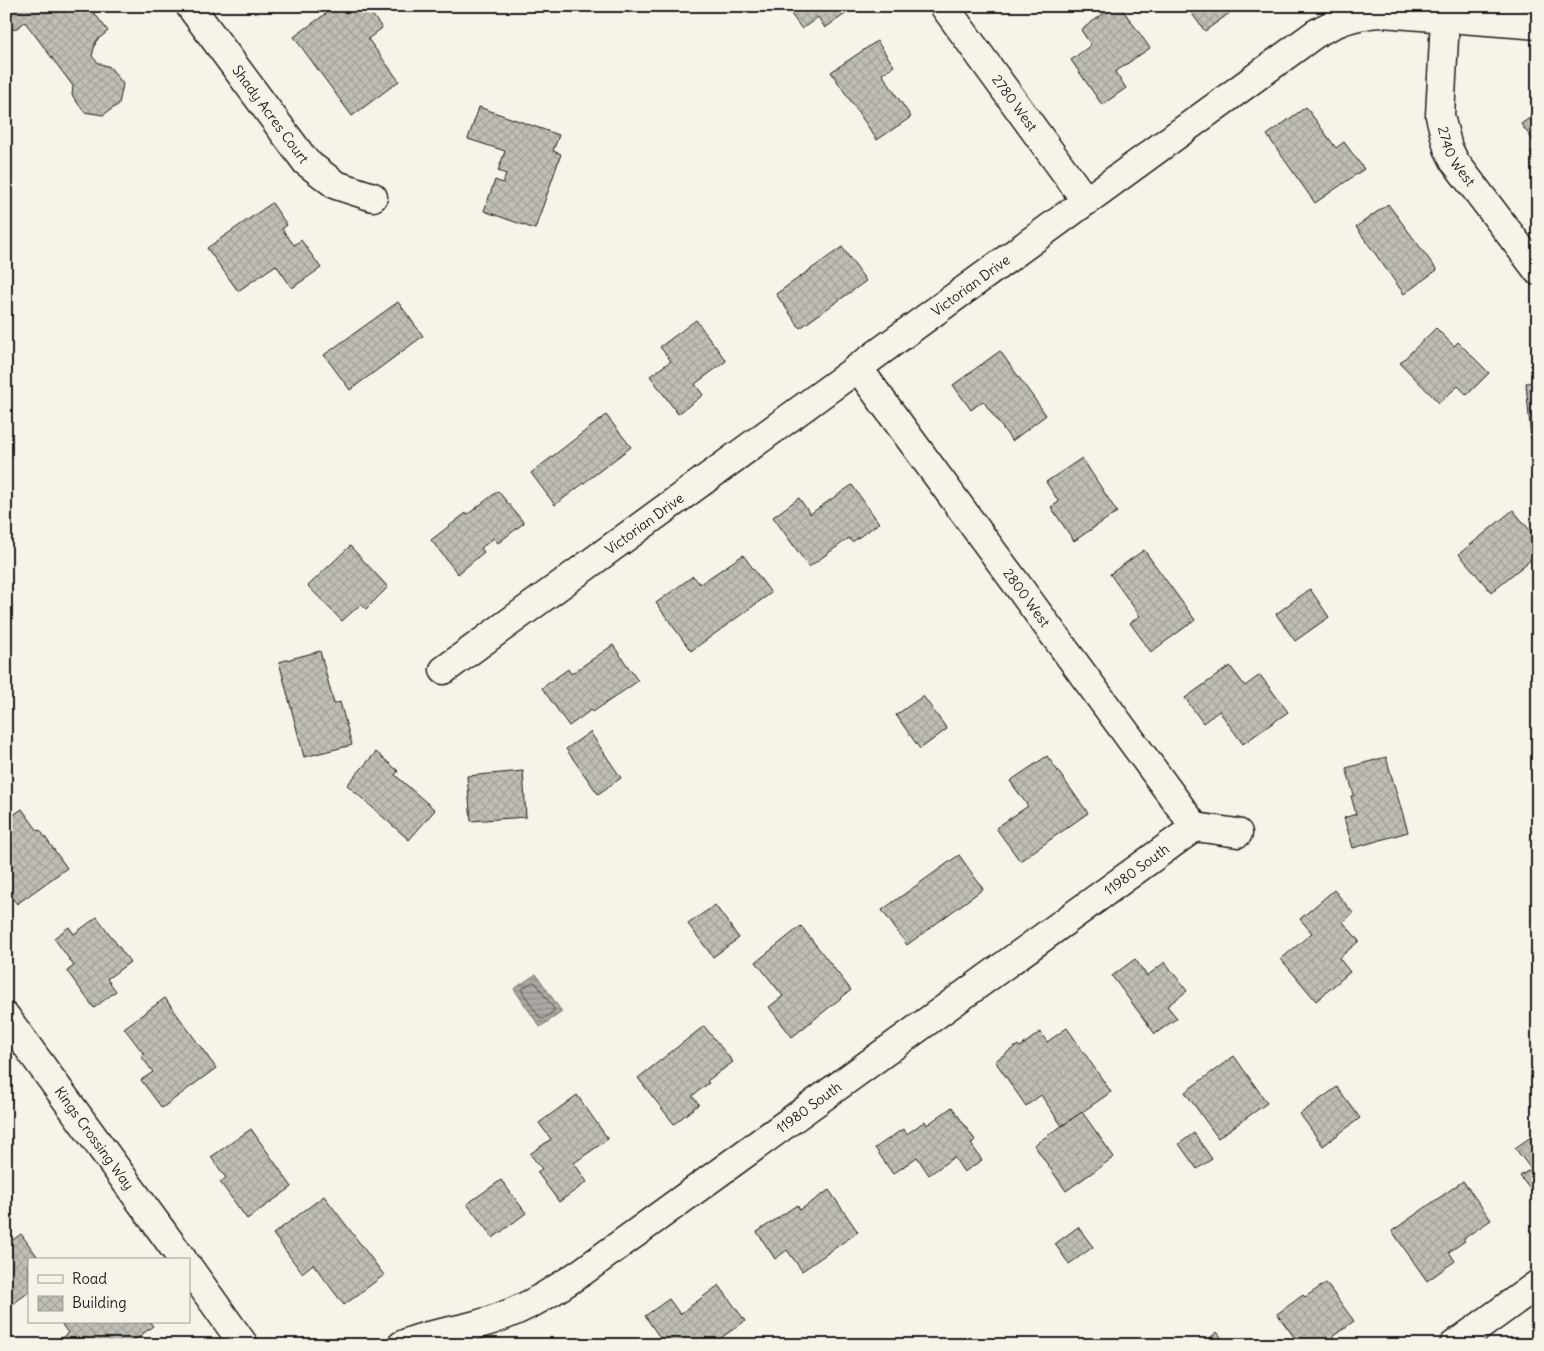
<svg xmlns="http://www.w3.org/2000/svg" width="1544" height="1351" font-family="Delius,sans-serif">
<defs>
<pattern id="water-rules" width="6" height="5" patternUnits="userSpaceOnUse" patternTransform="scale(1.25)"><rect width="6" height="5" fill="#aca9a2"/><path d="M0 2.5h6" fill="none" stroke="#8b8983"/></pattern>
<pattern id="building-cross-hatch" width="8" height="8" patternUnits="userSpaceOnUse" patternTransform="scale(1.25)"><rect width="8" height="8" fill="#c0beb5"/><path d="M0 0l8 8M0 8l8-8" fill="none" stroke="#a4a39b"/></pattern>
</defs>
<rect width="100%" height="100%" fill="#f7f3e8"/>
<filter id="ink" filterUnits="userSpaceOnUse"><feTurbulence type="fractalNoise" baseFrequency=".02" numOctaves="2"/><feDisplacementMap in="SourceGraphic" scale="10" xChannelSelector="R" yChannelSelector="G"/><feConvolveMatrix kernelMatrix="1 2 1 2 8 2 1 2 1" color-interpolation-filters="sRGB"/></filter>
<g filter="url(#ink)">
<polygon fill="url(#water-rules)" stroke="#72716c" points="536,974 562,1012 540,1027 514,989"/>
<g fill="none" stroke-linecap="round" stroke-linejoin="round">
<polygon stroke="#565452" stroke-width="1" points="533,982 536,983 554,1009 553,1012 543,1019 540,1018 522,991 522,989"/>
</g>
<g fill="url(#building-cross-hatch)" stroke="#1c1c1c">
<polygon points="6,6 89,6 108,31 96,41 92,56 98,63 110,67 123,84 119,104 103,115 84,112 72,95 73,86 25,22 14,30 6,19"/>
<polygon points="336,6 366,6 382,28 368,39 399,81 352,116 294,37"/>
<polygon points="785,6 853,6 854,8 825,28 818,17 802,29"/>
<polygon points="1114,6 1120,6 1150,48 1115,72 1126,88 1102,105 1071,60 1091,45 1081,30"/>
<polygon points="1186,6 1231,6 1228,8 1231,12 1205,31"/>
<polygon points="877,41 894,66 882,74 911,117 877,140 831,72"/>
<polygon points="479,107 559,135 553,151 561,154 535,229 484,211 495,180 503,183 506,174 498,171 505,151 468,139"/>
<polygon points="1306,107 1336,148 1344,142 1364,169 1315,203 1267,135"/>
<polygon points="1538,112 1538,147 1521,124"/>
<polygon points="1538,147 1538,163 1530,153"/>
<polygon points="272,203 287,225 282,229 294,245 301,240 321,268 292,288 276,265 238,291 207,248"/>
<polygon points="1388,204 1437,270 1404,294 1356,227"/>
<polygon points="842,247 866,281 800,328 776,294"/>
<polygon points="398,302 423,336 350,390 324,355"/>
<polygon points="696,320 726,361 695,384 703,395 678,414 650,376 671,361 660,347"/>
<polygon points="1436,328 1454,346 1458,342 1489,373 1467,395 1458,386 1439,403 1400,363"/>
<polygon points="1000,351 1046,415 1012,441 983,401 971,410 953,385"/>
<polygon points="1538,382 1538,438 1531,439 1526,383"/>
<polygon points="606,415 631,447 555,505 531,473"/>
<polygon points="1082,458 1117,512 1074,541 1051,507 1059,502 1046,482"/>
<polygon points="852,485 879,523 852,542 849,538 809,567 773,517 799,498 810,514"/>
<polygon points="498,491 524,523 498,543 494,538 481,548 484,552 458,574 431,540 466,513 467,515"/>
<polygon points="1513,510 1538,540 1538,554 1491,592 1459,554"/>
<polygon points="350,546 388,587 366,609 361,604 342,621 308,586"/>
<polygon points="1144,550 1195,620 1151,652 1130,623 1140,616 1110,574"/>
<polygon points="743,555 771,593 691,651 656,603 693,576 700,584"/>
<polygon points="1310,589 1329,617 1295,641 1276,614"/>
<polygon points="613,645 638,681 593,712 591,710 569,726 542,688 568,669 571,674"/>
<polygon points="320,651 334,704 340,702 352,745 304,757 279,662"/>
<polygon points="1230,666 1245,686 1260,675 1288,712 1243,744 1219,711 1203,723 1185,698"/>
<polygon points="923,696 947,729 920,749 896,715"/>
<polygon points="590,732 621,778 598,794 566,749"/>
<polygon points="376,752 398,771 395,775 435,810 409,840 347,785"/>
<polygon points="1047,756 1088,813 1020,861 996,828 1028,806 1010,781"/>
<polygon points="1386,757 1408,832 1353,848 1344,818 1356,814 1351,796 1354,795 1346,768"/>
<polygon points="523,771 526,817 471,821 467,776"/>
<polygon points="22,809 38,831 40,830 67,868 17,904 6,890 6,820"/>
<polygon points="959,855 983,889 907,945 882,910"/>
<polygon points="1334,890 1353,913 1343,922 1359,941 1339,958 1350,972 1316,1001 1281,959 1312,933 1300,919"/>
<polygon points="715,905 739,938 713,957 688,924"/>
<polygon points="97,917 130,962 107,979 116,991 94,1008 67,971 74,966 54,938 69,927 74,934"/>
<polygon points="801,926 851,990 792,1037 769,1007 783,996 756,962"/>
<polygon points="1135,959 1147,976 1165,962 1187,991 1167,1006 1177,1018 1155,1034 1112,976"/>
<polygon points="165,998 216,1068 162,1108 141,1080 153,1072 141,1056 144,1054 124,1028"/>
<polygon points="704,1026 733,1062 707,1081 709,1083 692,1096 699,1104 674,1124 638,1078"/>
<polygon points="1067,1028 1111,1092 1062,1126 1041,1095 1026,1106 995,1061 1018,1045 1020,1047 1040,1032 1047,1042"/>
<polygon points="1234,1056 1267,1103 1218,1138 1185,1092"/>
<polygon points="1337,1087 1360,1118 1323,1146 1300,1114"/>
<polygon points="577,1095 608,1139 574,1163 587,1182 559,1202 537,1172 542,1169 530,1154 551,1139 539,1123"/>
<polygon points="952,1107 975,1140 971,1144 982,1160 964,1172 954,1157 929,1175 917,1157 893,1174 875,1148 903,1129 907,1134 925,1121 927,1125"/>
<polygon points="1082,1112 1114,1157 1066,1191 1034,1145"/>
<polygon points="251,1129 292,1187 247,1219 220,1182 226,1178 211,1157"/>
<polygon points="1538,1132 1538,1200 1520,1176 1531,1169 1515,1148"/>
<polygon points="1194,1133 1212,1159 1197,1169 1179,1144"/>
<polygon points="501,1180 526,1213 493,1238 467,1204"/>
<polygon points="1463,1181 1491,1220 1463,1239 1465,1241 1449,1252 1455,1261 1427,1281 1392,1231"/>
<polygon points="829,1190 858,1232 802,1271 787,1250 775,1259 757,1232 797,1205 800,1210"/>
<polygon points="324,1196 384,1275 344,1305 313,1264 302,1273 273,1234"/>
<polygon points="1078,1227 1093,1247 1069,1264 1055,1244"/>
<polygon points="21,1234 40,1260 29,1260 29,1292 6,1309 6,1245"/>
<polygon points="1326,1283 1354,1321 1332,1337 1337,1343 1335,1345 1300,1345 1277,1314 1303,1295 1305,1297"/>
<polygon points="719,1285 745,1321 711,1345 665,1345 645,1316 669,1299 680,1314"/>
<polygon points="60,1322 150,1322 153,1326 128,1345 52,1345 68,1333"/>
<polygon points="1217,1332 1227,1345 1201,1345"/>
</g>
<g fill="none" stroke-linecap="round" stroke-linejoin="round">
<defs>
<g id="minor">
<path id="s1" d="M190,6L306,162L336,185L373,197"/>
<path id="s2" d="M944,6L1086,201"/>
<path id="s3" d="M1445,19L1440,116L1448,148L1455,162L1538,271"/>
<path id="s4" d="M858,368L1195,827"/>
<path id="s5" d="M444,670L1315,34C1336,21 1356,14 1382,13L1538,25"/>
<polyline points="1195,827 1238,833"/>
<path id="s6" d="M6,1017L183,1260"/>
<polyline points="189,1268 244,1345"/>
<path id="s7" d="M402,1345C425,1334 451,1332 476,1325C519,1313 545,1297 582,1272L1195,827"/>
<polyline points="1454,1345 1538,1284"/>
</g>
</defs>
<use href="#minor" stroke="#1c1c1c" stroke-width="31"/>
<use href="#minor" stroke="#f7f3e8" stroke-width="28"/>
</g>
</g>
<g text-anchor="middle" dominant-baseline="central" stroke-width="4" stroke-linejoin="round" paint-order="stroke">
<g font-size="14" fill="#1c1c1c" stroke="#f7f3e8">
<text stroke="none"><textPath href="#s2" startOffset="120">2780 West</textPath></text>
<text stroke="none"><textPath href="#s1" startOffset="135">Shady Acres Court</textPath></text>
<text stroke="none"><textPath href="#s3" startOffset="141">2740 West</textPath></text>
<text stroke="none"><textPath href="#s5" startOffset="652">Victorian Drive</textPath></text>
<text stroke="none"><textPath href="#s5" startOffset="248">Victorian Drive</textPath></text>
<text stroke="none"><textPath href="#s4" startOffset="285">2800 West</textPath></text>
<text stroke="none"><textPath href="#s7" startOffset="881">11980 South</textPath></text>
<text stroke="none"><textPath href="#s7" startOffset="476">11980 South</textPath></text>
<text stroke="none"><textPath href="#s6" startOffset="150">Kings Crossing Way</textPath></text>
</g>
</g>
<rect width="1544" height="1351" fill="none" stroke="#f7f3e8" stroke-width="25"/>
<rect x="12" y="12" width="1519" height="1326" fill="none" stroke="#1c1c1c" stroke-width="2" filter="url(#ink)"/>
<rect x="28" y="1258" width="162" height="65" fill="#f7f3e8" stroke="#9f9d96"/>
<rect x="38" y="1275" width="25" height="8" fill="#f7f3e8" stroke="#9f9d96"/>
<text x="72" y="1284" font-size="15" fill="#1c1c1c">Road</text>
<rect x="38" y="1296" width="25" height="15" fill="url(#building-cross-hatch)" stroke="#9f9d96"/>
<text x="72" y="1308" font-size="15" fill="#1c1c1c">Building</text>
</svg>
